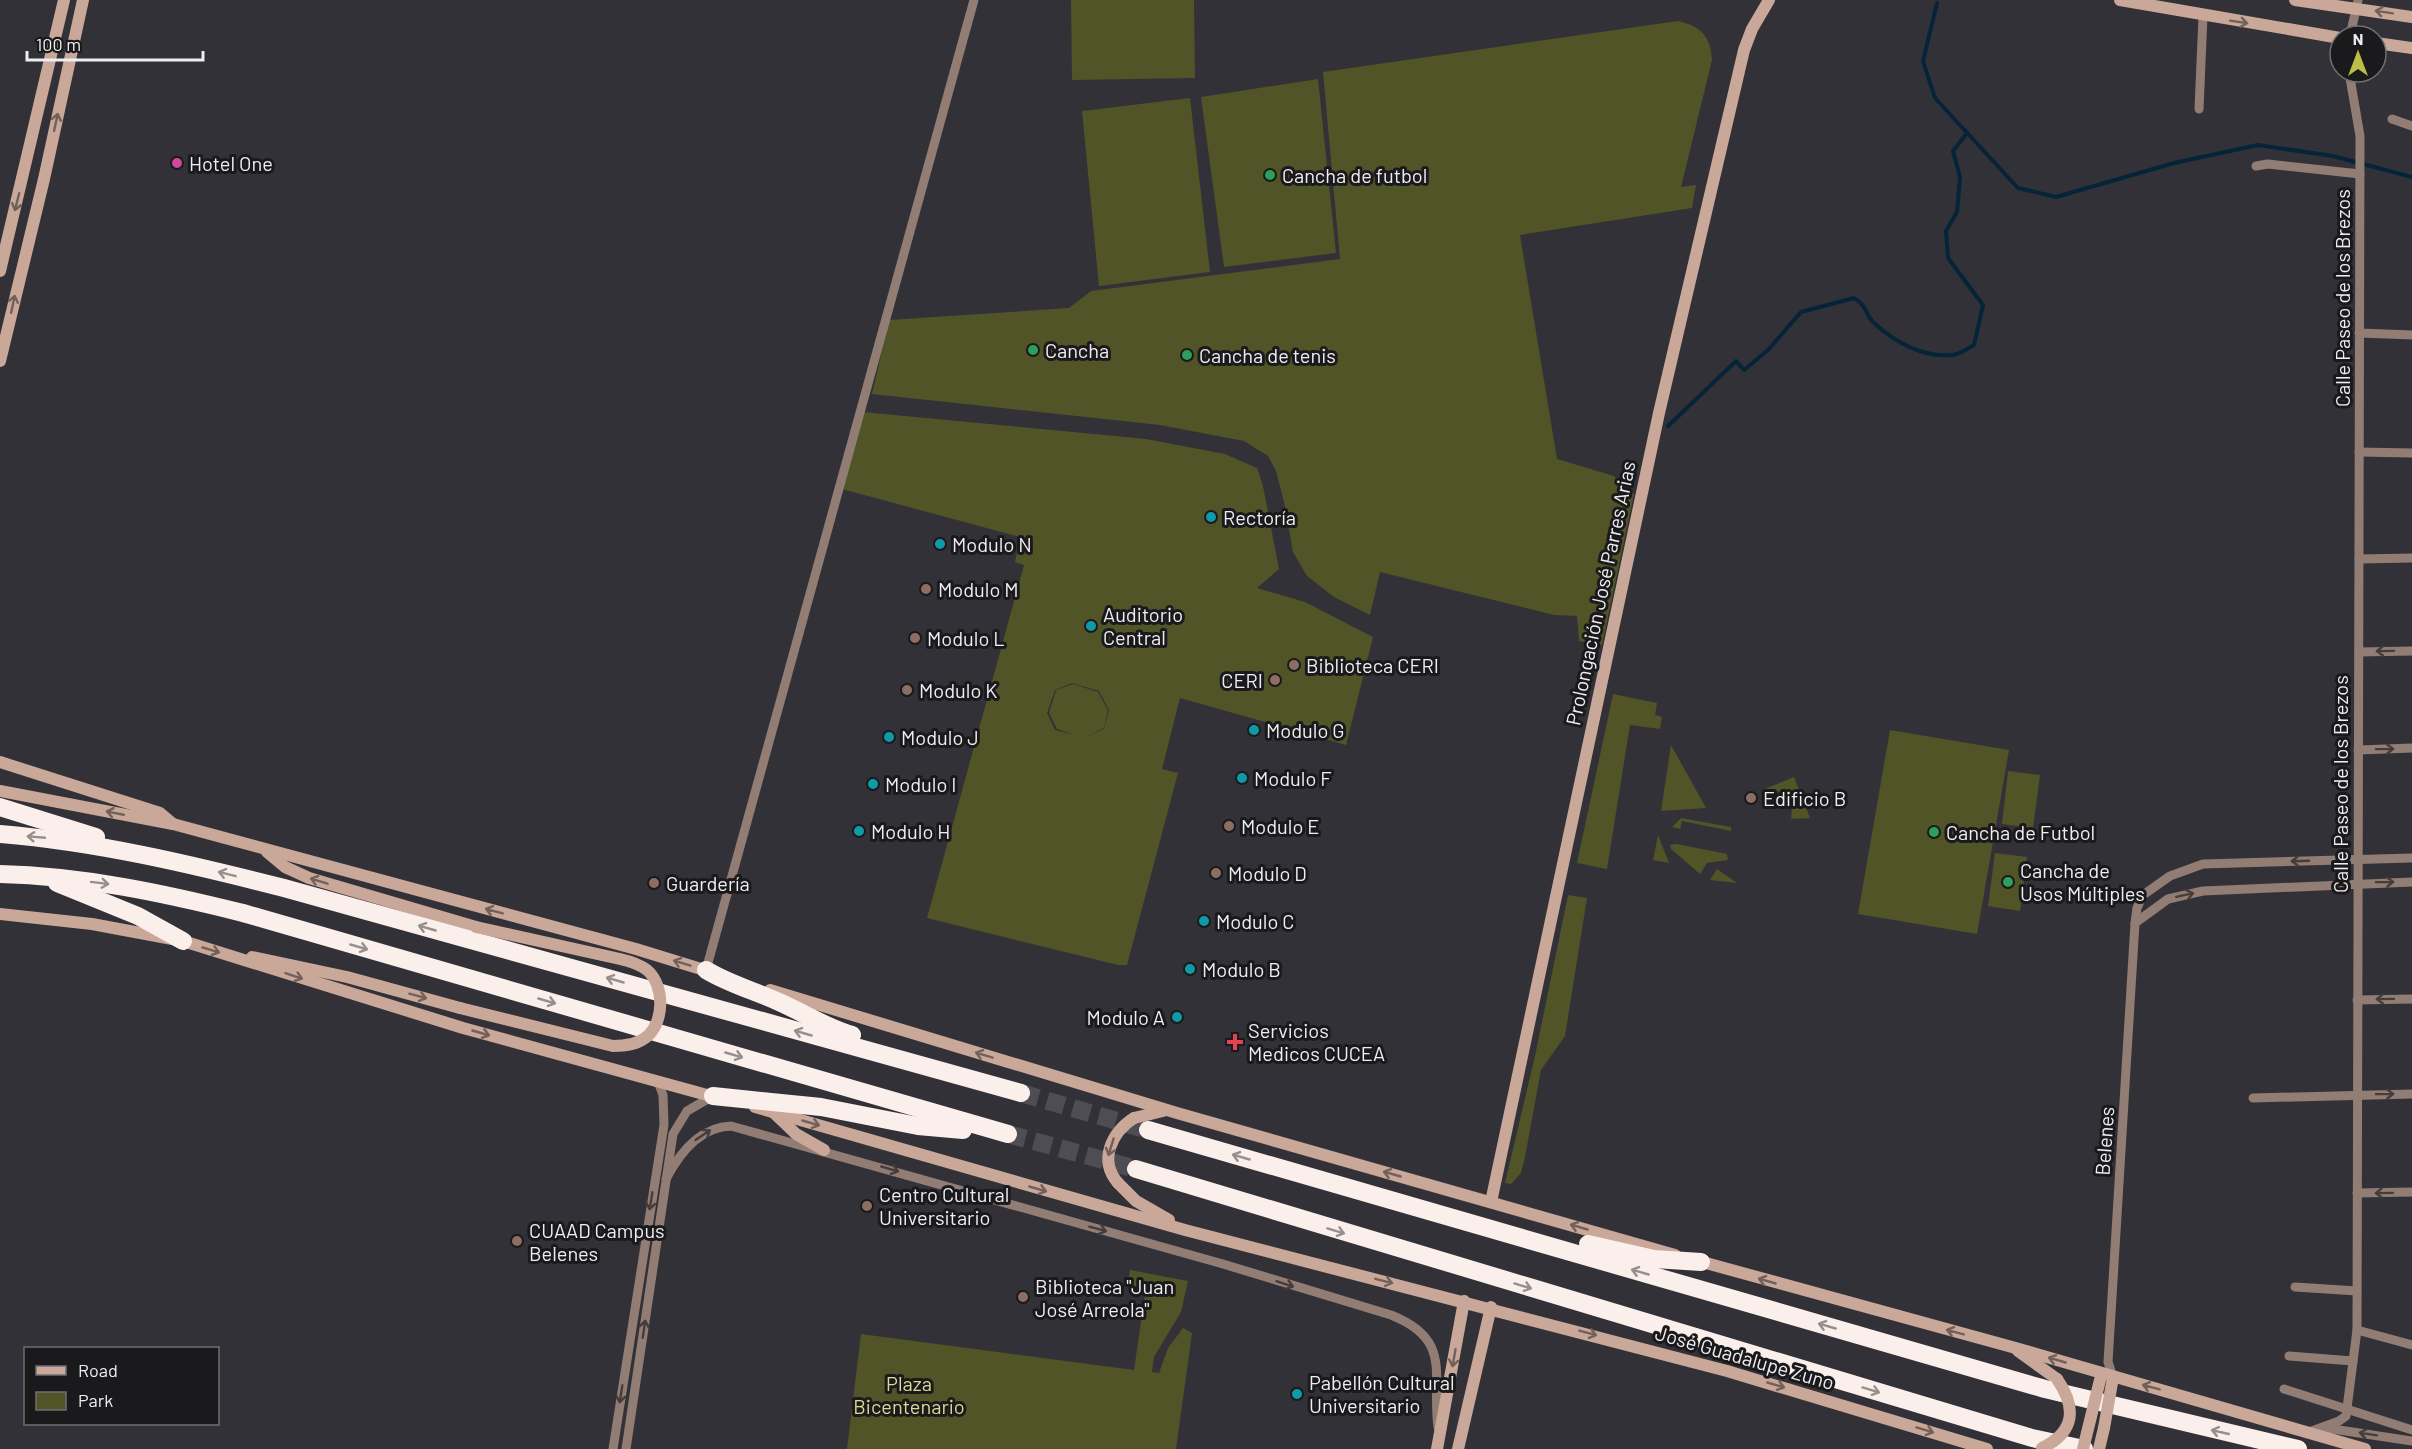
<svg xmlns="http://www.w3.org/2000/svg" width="2412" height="1449" font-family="Barlow,sans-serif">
<rect width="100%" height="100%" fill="#323137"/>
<g fill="#515427" fill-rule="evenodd">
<polygon points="1071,0 1194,0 1195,78 1072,80"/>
<path d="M1678,21C1701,26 1711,37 1712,60L1681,187L1696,185L1692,208L1520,235L1557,459L1614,476L1622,487L1634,494L1602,645L1579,641L1577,616L1554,615L1380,572L1370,615L1334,597L1307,576L1293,552L1284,502L1276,471L1268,456L1244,441L1160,425L872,394L889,320L1069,308L1091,291L1340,259L1323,72Z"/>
<polygon points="1318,79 1336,253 1224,267 1201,97"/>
<polygon points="1190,98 1210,272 1099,286 1082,111"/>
<path d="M863,412L1146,439L1225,454L1257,468L1263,486L1279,569L1257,588L1305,602L1373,637L1346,745L1180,698L1162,769L1178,773L1127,965H1118L927,918L1024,565L1015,562L1020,537L842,489ZM1072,683L1099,691L1109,710L1104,729L1086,737L1104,728L1108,710L1098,692L1073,684L1056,690L1049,713L1057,729L1075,735L1055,730L1047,713L1055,690Z"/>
<polygon points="1613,694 1657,703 1655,715 1662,717 1660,729 1630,725 1607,869 1577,863"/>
<polygon points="1890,730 2009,750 1977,934 1858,914"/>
<polygon points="1671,745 1706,808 1661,811"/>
<polygon points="2008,771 2040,775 2033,828 2002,824"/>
<polygon points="1794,777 1810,818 1791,819 1793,793 1762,790"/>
<polygon points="1681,818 1731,827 1731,831 1682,821 1680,829 1672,827"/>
<polygon points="1658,835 1669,863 1653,860"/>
<polygon points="1677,844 1727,854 1728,860 1707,863 1700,874 1671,849 1670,845"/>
<polygon points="1995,853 2027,857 2020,911 1988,906"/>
<polygon points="1717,869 1737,883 1710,880"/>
<polygon points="1568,895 1587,898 1565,1036 1541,1070 1525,1157 1521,1173 1511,1184 1505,1183 1535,1056"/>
<polygon points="1130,1270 1188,1281 1181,1312 1154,1357 1152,1372 1159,1373 1168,1348 1183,1328 1192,1333 1176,1449 847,1449 861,1334 1134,1370 1146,1288 1127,1285"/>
</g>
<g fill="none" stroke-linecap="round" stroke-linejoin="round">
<g stroke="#052438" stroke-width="4">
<polyline points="1937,3 1923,61 1935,98 2018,188 2056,197 2174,163 2258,145 2333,156 2412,177"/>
<path d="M1668,426L1736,361L1744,370L1768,350L1801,312L1854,298C1869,307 1864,313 1873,322C1894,342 1923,358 1953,355C1960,354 1968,348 1974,345L1983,305L1948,258L1946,231L1957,212L1960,177L1953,151L1967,133"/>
</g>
<g stroke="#4e4d53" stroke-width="18" stroke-dasharray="18 9" stroke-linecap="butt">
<polyline points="1021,1093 1148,1130"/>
<polyline points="1008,1134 1136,1169"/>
</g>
<g stroke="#927d74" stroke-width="9">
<polyline points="2350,36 2358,0"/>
<polyline points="2199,109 2203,16"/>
<polyline points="2392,119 2412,126"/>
<polyline points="2256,166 2268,164 2360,174"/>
<polyline points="2359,333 2412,335"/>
<polyline points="2359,452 2412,453"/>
<polyline points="2359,559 2412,558"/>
<polyline points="2359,652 2412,651"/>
<polyline points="2358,750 2412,748"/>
<polyline points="2135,923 2168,899 2203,891 2412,882"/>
<polyline points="706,970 974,0"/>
<polyline points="2357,1000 2412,999"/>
<polyline points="2253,1098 2412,1094"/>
<path d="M666,1179C679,1154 700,1127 731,1126L1223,1264L1391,1315C1454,1340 1431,1376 1438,1427"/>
<polyline points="2357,1193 2412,1192"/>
<polyline points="2295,1287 2357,1291"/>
<polyline points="2357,1330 2412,1345"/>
<polyline points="2289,1356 2353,1361"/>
<polyline points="2113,1377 2108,1362 2135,923 2137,908 2143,895 2170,876 2203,864 2412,858"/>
<polyline points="2284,1389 2412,1430"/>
<polyline points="2326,1428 2412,1441"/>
<polyline points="2309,1432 2339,1421 2346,1416 2357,1330 2360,136 2349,72"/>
<polyline points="613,1449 664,1125 663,1095 658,1082"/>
<polyline points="626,1449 673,1134 687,1111 713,1096"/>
</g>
<g stroke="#c9a799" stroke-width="12">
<polyline points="2120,0 2340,38"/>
<polyline points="2295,0 2412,17"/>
<polyline points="2376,43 2412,48"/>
<polyline points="0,271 64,0"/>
<polyline points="0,361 44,179 83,0"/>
<polyline points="0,762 160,813 173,824"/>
<polyline points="0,791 173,824 636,949 714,973"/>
<polyline points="267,852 285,867 309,878 476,927"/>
<polyline points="0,914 92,924 183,941 463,1028 718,1098"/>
<polyline points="252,957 347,977 460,1008"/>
<polyline points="770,990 1177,1113 1675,1255"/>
<polyline points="755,1107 1185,1230 1727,1371 1987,1449"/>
<polyline points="773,1112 796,1134 824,1150"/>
<polyline points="1134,1118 1163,1111"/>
<polyline points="1118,1183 1136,1201 1169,1220"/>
<polyline points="1491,1202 1659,413 1744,50 1752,29 1769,0"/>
<polyline points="1695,1260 2012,1347 2365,1449"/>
<polyline points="2018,1351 2057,1379"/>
<polyline points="1437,1449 1464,1301"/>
<polyline points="1458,1449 1491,1307"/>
<polyline points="2099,1449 2104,1428"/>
</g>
<g stroke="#faefeb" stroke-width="18">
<polyline points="0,807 96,837"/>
<path d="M0,834C97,842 190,864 284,888L1021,1093"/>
<path d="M0,874C83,876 163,893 243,913L1008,1134"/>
<polyline points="57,883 138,916 183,941"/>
<path d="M706,970C729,984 755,991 779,1002C804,1013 827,1028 852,1035"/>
<polyline points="713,1096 821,1107 918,1126 963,1130"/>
<polyline points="1148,1130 2045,1389 2298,1449"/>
<polyline points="1136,1169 2032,1438 2084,1449"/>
<polyline points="1588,1244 1654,1259 1701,1262"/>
</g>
<g stroke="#c9a799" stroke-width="12">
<path d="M460,1008L613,1046C624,1046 636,1045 645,1038C665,1024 665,985 647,970C639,964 629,961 620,959L476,927"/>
<path d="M1118,1183C1098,1160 1112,1132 1134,1118"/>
<polyline points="2104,1428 2112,1383"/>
<path d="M2042,1448C2075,1432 2077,1408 2057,1379"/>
<polyline points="2083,1449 2100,1380"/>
</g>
</g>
<defs><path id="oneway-shaft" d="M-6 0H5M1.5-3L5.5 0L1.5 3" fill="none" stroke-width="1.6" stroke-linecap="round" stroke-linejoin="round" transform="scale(1.5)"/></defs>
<g stroke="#72605a">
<use href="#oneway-shaft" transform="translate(2384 12) rotate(-171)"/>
<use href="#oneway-shaft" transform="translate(2239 22) rotate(9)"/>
<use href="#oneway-shaft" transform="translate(56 122) rotate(-78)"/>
<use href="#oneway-shaft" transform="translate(17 202) rotate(104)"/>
<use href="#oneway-shaft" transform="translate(13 304) rotate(-78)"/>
<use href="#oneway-shaft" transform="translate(115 813) rotate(-169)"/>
<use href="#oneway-shaft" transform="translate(319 881) rotate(-163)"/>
<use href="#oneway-shaft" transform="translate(494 911) rotate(-165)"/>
<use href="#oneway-shaft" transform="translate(211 950) rotate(17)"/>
<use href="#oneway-shaft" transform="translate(682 963) rotate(-163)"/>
<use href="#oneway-shaft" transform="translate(294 976) rotate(18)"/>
<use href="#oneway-shaft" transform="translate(418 996) rotate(15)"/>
<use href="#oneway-shaft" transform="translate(481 1033) rotate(16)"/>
<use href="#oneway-shaft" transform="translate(984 1055) rotate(-163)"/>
<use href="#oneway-shaft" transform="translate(811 1123) rotate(16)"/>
<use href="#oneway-shaft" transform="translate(1111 1147) rotate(107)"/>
<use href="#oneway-shaft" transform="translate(1392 1174) rotate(-164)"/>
<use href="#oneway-shaft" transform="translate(1038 1189) rotate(16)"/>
<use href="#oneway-shaft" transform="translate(1579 1227) rotate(-164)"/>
<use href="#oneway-shaft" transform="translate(1384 1281) rotate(14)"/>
<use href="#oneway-shaft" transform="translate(1767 1281) rotate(-164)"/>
<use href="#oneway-shaft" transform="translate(1955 1332) rotate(-165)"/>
<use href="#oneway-shaft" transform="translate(1588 1333) rotate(15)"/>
<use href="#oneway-shaft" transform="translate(1454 1358) rotate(100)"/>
<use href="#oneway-shaft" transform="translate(2057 1360) rotate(-164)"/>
<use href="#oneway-shaft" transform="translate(1776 1385) rotate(16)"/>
<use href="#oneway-shaft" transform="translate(2151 1387) rotate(-165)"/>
<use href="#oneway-shaft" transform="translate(1925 1430) rotate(17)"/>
</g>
<g stroke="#443d3b">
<use href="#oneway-shaft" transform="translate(2385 651) rotate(179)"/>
<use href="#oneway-shaft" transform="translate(2385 749) rotate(-1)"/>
<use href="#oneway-shaft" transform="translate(2300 861) rotate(178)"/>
<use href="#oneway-shaft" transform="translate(2385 882) rotate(-1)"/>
<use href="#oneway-shaft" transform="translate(2185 895) rotate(-12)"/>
<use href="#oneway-shaft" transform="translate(2385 999) rotate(179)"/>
<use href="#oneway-shaft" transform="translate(2385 1094) rotate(-1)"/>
<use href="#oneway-shaft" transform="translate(703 1135) rotate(-34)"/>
<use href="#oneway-shaft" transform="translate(890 1169) rotate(16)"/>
<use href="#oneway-shaft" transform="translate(2384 1193) rotate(179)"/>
<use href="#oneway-shaft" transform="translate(651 1201) rotate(99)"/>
<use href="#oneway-shaft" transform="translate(1098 1229) rotate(15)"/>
<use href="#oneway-shaft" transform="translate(1285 1284) rotate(18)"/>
<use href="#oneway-shaft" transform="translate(644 1329) rotate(-82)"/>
<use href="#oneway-shaft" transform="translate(621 1394) rotate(99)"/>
<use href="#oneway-shaft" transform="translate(2368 1434) rotate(-171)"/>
</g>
<g stroke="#958f8e">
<use href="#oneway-shaft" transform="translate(36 837) rotate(-175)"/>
<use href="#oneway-shaft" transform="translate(227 874) rotate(-166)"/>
<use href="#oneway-shaft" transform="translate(100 883) rotate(7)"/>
<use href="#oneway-shaft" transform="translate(427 928) rotate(-164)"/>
<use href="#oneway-shaft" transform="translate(359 947) rotate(16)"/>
<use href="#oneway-shaft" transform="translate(615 980) rotate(-164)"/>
<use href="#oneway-shaft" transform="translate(547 1001) rotate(16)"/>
<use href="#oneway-shaft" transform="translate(803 1033) rotate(-164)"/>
<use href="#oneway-shaft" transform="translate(734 1055) rotate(16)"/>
<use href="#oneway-shaft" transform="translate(1241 1157) rotate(-164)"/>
<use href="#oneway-shaft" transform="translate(1336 1231) rotate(17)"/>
<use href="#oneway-shaft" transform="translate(1640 1272) rotate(-164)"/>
<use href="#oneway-shaft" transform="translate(1523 1286) rotate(17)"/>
<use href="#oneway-shaft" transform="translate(1827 1326) rotate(-164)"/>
<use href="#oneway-shaft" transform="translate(1871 1390) rotate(17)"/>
<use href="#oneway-shaft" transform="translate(2220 1432) rotate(-167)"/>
</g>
<circle fill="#d1479c" stroke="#1a1a1c" stroke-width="2" cx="177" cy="163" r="6"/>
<g fill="#2e9e5b" stroke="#1a1a1c" stroke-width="2">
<circle cx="1270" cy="175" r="6"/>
<circle cx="1033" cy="350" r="6"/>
<circle cx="1187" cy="355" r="6"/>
<circle cx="1934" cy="832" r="6"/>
<circle cx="2008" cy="882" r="6"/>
</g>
<g fill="#0f9aa8" stroke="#1a1a1c" stroke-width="2">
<circle cx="1211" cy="517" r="6"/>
<circle cx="940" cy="544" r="6"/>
<circle cx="1091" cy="626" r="6"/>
<circle cx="1254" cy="730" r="6"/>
<circle cx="889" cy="737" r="6"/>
<circle cx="1242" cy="778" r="6"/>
<circle cx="873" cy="784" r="6"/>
<circle cx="859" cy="831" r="6"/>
<circle cx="1204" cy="921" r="6"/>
<circle cx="1190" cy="969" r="6"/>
<circle cx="1177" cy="1017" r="6"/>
<circle cx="1297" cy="1394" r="6"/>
</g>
<g fill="#8d6e63" stroke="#1a1a1c" stroke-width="2">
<circle cx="926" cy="589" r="6"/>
<circle cx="915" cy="638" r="6"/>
<circle cx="1294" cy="665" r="6"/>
<circle cx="1275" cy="680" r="6"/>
<circle cx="907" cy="690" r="6"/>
<circle cx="1751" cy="798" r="6"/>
<circle cx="1229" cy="826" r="6"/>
<circle cx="1216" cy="873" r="6"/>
<circle cx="654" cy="883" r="6"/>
<circle cx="867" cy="1206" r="6"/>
<circle cx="517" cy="1241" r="6"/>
<circle cx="1023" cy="1297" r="6"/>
</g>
<path fill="#e0444e" stroke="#1a1a1c" stroke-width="2" d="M1232 1033h6v6h6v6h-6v6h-6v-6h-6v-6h6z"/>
<g text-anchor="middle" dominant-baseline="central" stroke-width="6" stroke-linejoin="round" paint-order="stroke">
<g font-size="20" fill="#eeeef2" stroke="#1a1a1c" text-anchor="start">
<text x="189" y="163">Hotel One</text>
<text x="1282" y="175">Cancha de futbol</text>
<text x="1045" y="350">Cancha</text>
<text x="1199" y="355">Cancha de tenis</text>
<text x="1223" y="517">Rectoría</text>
<text x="952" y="544">Modulo N</text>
<text x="938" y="589">Modulo M</text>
<text x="1103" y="614">Auditorio<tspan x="1103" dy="23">Central</tspan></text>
<text x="927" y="638">Modulo L</text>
<text x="1306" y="665">Biblioteca CERI</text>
<text x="1263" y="680" text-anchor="end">CERI</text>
<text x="919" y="690">Modulo K</text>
<text x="1266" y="730">Modulo G</text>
<text x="901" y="737">Modulo J</text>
<text x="1254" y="778">Modulo F</text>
<text x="885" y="784">Modulo I</text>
<text x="1763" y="798">Edificio B</text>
<text x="1241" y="826">Modulo E</text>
<text x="871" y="831">Modulo H</text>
<text x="1946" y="832">Cancha de Futbol</text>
<text x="2020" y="870">Cancha de<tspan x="2020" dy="23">Usos Múltiples</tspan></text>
<text x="1228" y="873">Modulo D</text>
<text x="666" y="883">Guardería</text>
<text x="1216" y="921">Modulo C</text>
<text x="1202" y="969">Modulo B</text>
<text x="1165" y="1017" text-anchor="end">Modulo A</text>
<text x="1248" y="1030">Servicios<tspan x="1248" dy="23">Medicos CUCEA</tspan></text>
<text x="879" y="1194">Centro Cultural<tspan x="879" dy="23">Universitario</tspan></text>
<text x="529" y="1230">CUAAD Campus<tspan x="529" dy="23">Belenes</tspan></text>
<text x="1035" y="1286">Biblioteca "Juan<tspan x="1035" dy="23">José Arreola"</tspan></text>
<text x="1309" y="1382">Pabellón Cultural<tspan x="1309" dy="23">Universitario</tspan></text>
</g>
<g font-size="20" fill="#eeeef2" stroke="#1a1a1c">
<text transform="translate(2342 298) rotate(-90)">Calle Paseo de los Brezos</text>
<text transform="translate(1600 593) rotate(-78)">Prolongación José Parres Arias</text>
<text transform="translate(2340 784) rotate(-90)">Calle Paseo de los Brezos</text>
<text transform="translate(2104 1141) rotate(-86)">Belenes</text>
<text transform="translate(1745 1357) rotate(16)">José Guadalupe Zuno</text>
</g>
<g font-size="20" fill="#d7dc92" stroke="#1a1a1c">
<text x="909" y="1383">Plaza<tspan x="909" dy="23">Bicentenario</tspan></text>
</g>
</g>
<rect x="24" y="1347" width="195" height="78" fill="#1a1a1c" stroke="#6f6f72" stroke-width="1.5"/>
<rect x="36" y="1366" width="30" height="9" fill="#c9a799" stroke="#6f6f72" stroke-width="1.5"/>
<text x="78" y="1377" font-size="18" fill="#eeeef2">Road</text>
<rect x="36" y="1392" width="30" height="18" fill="#515427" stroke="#6f6f72" stroke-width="1.5"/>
<text x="78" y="1407" font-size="18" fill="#eeeef2">Park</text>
<g transform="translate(2358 54)"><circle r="28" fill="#1a1a1c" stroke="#6f6f72" stroke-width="1.5"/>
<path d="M0-4.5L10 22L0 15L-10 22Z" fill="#bcbf44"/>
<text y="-9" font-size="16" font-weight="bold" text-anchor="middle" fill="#eeeef2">N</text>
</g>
<path d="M27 51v9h176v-9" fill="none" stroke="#eeeef2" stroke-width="3"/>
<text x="36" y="51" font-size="18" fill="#eeeef2" stroke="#1a1a1c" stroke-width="4.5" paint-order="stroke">100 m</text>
</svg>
